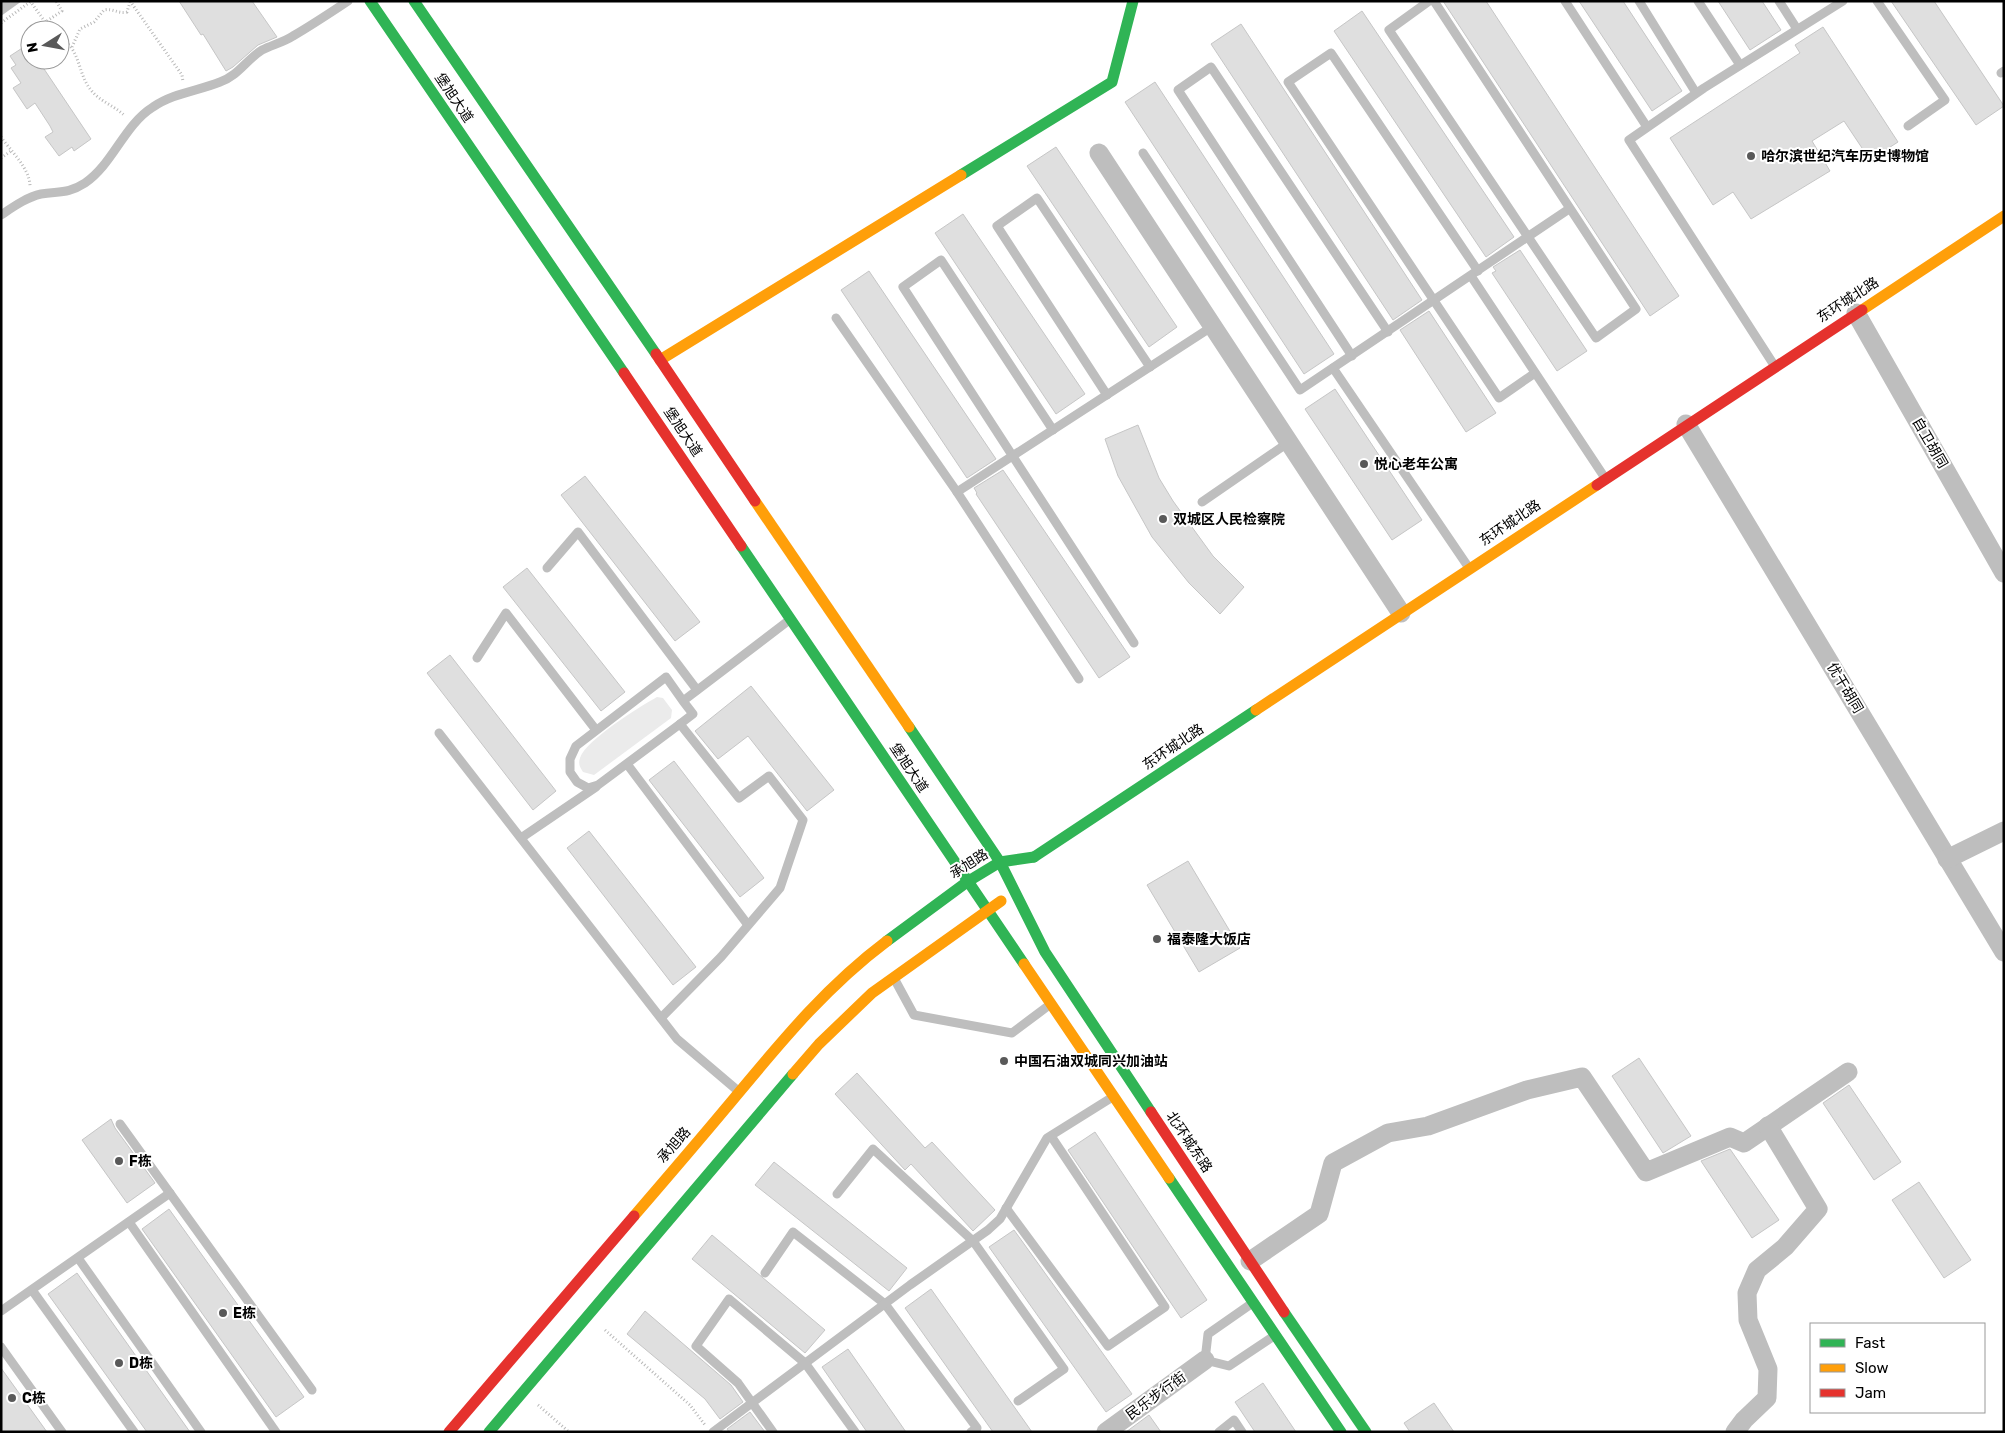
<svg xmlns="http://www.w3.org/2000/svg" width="2005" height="1433" font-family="Rubik,'Noto Sans SC',sans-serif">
<rect width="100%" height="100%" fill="#fff"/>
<path fill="#ebebeb" d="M657,697L663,698L672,710L671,718L594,775L583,772C580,767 578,764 580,758C586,740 639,707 657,697Z"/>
<polygon fill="#bebebe" points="1,1 22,1 1,16"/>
<g fill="#dfdfdf" stroke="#c6c6c6">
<polygon points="179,1 252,1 277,37 258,45 233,67 226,71 203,34 201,35"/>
<polygon points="1443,1 1486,1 1679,296 1650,316"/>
<polygon points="1579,1 1623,1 1682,91 1652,111"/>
<polygon points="1718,1 1762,1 1781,30 1750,50"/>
<polygon points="1891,1 1934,1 2004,106 1976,125"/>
<polygon points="1362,11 1514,237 1486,257 1334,31"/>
<polygon points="1241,24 1422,300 1393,320 1211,44"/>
<polygon points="1823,27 1898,142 1870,160 1844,121 1812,141 1830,171 1751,219 1733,192 1713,205 1670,138 1800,53 1795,45"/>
<polygon points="30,43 30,60 38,60 91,139 74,151 72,147 59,156 45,137 53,132 50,126 35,103 27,109 13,88 21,83 11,68 16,65 10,56"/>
<polygon points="1155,82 1334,354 1304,374 1125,102"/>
<polygon points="1056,147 1177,327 1149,347 1027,166"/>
<polygon points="963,214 1085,394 1056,414 935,233"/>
<polygon points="1520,250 1587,351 1557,371 1492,273 1496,271 1493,267"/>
<polygon points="869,271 996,459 967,478 841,290"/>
<polygon points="1429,311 1496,413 1466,432 1400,330"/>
<polygon points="1335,389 1422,520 1392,540 1305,409"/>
<polygon points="1138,425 1159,478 1173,501 1213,556 1244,587 1220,614 1189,583 1152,537 1118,476 1105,439"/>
<polygon points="1003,470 1130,657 1099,678 976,494 977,493 974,488"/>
<polygon points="585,476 700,622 675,641 561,495"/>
<polygon points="527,568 625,692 601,711 503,587"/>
<polygon points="450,655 556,791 533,810 427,673"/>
<polygon points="751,686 834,790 807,811 748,736 718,759 695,731"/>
<polygon points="674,761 764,878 740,897 649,780"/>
<polygon points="589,831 696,967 673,985 567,848"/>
<polygon points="1188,861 1240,948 1199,972 1147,885"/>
<polygon points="1639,1058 1691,1136 1663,1153 1612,1076"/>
<polygon points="857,1073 925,1148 932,1142 995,1210 973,1231 911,1164 905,1170 835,1094"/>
<polygon points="1849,1085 1901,1162 1874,1180 1823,1103"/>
<polygon points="111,1119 115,1128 155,1183 127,1203 82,1140"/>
<polygon points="1095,1132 1207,1300 1181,1318 1068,1150"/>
<polygon points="1730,1149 1779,1220 1752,1238 1701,1161"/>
<polygon points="774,1162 907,1268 889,1291 755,1185"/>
<polygon points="1919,1182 1971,1260 1944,1278 1892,1200"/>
<polygon points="169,1209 304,1397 276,1417 142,1229"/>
<polygon points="1014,1230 1132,1394 1106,1412 989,1247"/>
<polygon points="712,1235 825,1330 805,1353 692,1259"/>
<polygon points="77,1273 190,1432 147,1432 48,1294"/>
<polygon points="931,1289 1032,1432 993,1432 905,1308"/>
<polygon points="645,1311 731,1385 743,1402 720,1419 705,1399 627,1334"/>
<polygon points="848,1349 906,1432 867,1432 822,1367"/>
<polygon points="1,1368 47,1432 1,1432"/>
<polygon points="1263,1383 1296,1432 1255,1432 1235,1402"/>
<polygon points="1434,1403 1454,1432 1410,1432 1404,1423"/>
<polygon points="750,1412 765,1432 729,1432 727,1429"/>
<polygon points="1149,1415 1161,1432 1126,1432"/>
</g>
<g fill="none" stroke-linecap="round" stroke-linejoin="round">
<g stroke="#b9b9b9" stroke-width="3" stroke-dasharray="1 2.5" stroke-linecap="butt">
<polyline points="30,1 51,30"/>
<polyline points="130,1 182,75 183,82"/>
<polyline points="1,23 30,2"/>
<polyline points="44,23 62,11 56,1"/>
<path d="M60,38C81,49 77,73 91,90C99,101 115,106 125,116"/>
<path d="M72,47L80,29L94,22L104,10C113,8 118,14 127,12L130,2"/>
<path d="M1,137C11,151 30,169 30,186"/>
<polyline points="1,158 11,151"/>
<polyline points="605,1330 690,1405 705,1425"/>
<polyline points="538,1405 569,1432"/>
</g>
<g stroke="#bebebe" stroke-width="9">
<polyline points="1429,1 1389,30 1596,338 1636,309 1434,1"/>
<polyline points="1565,1 1647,127"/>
<polyline points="1639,1 1696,93"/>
<polyline points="1698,1 1740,65"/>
<polyline points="1779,1 1797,29"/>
<polyline points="1877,1 1945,100 1908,126"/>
<polyline points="2001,73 2004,71"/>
<polyline points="1143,153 1300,390 1569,209"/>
<path d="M1,215C13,207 27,197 41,194C59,191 68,194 85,183C113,164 124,125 153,107C173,93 198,91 220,82C239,75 246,60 262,50C272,45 284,42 293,36C312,25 330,13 348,1"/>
<polyline points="1478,271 1331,53 1288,82 1499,398 1535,373"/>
<polyline points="1471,276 1605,478"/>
<polyline points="836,318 957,492 1079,679"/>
<polyline points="1352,356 1178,90 1211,67 1388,332"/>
<polyline points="1774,365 1629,140 1704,88 1843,1"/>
<polyline points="1333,368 1469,568"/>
<polyline points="1107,395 997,226 1037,198 1150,367"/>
<polyline points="1053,430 941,260 903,287 1134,643"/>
<polyline points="957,492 1213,326"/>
<polyline points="1202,502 1289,442"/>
<polyline points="547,568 578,532 697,690"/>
<polyline points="477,658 506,613 596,730"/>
<polyline points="683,701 666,677 576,746 570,759 570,772 577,782 588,788 598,785 680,724 693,714 683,701 788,621"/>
<polyline points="439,733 677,1039 737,1090"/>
<polyline points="627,764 748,925"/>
<polyline points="521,838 596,787"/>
<polyline points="895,980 914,1015 1012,1033 1048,1006"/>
<polyline points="661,1018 721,957 780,888 803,820 769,776 739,798 680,724"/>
<polyline points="120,1124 312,1390"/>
<polyline points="837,1194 873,1149 973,1241 1064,1369 1018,1401"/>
<polyline points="1006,1208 1108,1346 1165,1307 1051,1136"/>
<polyline points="129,1222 276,1432"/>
<polyline points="78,1258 201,1432"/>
<polyline points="765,1273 793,1232 885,1304 977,1428 971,1432"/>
<polyline points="32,1290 134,1432"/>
<polyline points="1251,1304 1208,1334 1205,1360 1229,1366 1274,1336"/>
<polyline points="1,1311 170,1193"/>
<polyline points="1,1347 62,1432"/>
<polyline points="713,1432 910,1285 988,1230 1000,1219 1047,1138 1111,1098"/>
<polyline points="773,1432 738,1383 696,1346 729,1299 805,1363 855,1432"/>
<polyline points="1219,1432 1234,1420 1242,1432"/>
</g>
<g stroke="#bebebe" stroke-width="19">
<polyline points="1099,153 1401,613"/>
<polyline points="1856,313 2004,573"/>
<polyline points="1686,424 2004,952"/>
<polyline points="1947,859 2004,831"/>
<polyline points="1250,1261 1319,1214 1333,1163 1388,1133 1428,1126 1527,1090 1582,1077 1646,1172 1730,1137 1744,1143 1848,1072"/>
<polyline points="1106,1432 1205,1360"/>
<polyline points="1735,1432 1744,1420 1767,1398 1768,1369 1748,1320 1747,1293 1757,1270 1785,1247 1818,1209 1768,1126"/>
</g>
<g stroke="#30b455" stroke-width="11">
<polyline points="370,1 624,373"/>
<polyline points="414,1 656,354"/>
<polyline points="961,175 1112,82 1133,1"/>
<polyline points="741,546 1024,964"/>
<polyline points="909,727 1000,862 1045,952 1151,1112"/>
<polyline points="1034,857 1256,710"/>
<polyline points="887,941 967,882 1000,862 1034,857"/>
<polyline points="1169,1178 1341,1432"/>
<polyline points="1284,1312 1366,1432"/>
<polyline points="489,1432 793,1074"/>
</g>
<g stroke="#ff9f0a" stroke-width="11">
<polyline points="1862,310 2004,216"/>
<polyline points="660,360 961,175"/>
<polyline points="755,501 909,727"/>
<polyline points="1256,710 1597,485"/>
<polyline points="1024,964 1169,1178"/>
<polyline points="793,1074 819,1044 872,993 1001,901"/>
<path d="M634,1216C665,1180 696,1144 726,1108C777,1047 823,989 887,941"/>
</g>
<g stroke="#e5322d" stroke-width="11">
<polyline points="656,354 755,501"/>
<polyline points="624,373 741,546"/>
<polyline points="1597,485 1862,310"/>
<polyline points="1151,1112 1284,1312"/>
<polyline points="449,1432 634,1216"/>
</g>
</g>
<g fill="#595959" stroke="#fff" stroke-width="2">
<circle cx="1751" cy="156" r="5"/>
<circle cx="1364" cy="464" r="5"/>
<circle cx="1163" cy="519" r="5"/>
<circle cx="1157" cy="939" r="5"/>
<circle cx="1004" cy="1061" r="5"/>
<circle cx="119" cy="1161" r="5"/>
<circle cx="223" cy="1313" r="5"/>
<circle cx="119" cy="1363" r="5"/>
<circle cx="12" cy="1398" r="5"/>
</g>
<g text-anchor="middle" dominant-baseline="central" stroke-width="4" stroke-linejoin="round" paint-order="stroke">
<g font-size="14" fill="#000" stroke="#fff">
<text transform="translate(454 98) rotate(56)">堡旭大道</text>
<text transform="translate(1848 300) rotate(-33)">东环城北路</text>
<text transform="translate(683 432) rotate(56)">堡旭大道</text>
<text transform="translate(1930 443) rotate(60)">自卫胡同</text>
<text transform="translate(1510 523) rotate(-34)">东环城北路</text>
<text transform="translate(1845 688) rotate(59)">优干胡同</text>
<text transform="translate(1173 747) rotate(-34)">东环城北路</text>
<text transform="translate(909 768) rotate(56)">堡旭大道</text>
<text transform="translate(969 864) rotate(-32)">承旭路</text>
<text transform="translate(1189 1142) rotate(56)">北环城东路</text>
<text transform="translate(674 1145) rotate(-49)">承旭路</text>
<text transform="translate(1156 1396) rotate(-36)">民乐步行街</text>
</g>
<g font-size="14" font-weight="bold" fill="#000" stroke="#fff" text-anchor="start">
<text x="1761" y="156">哈尔滨世纪汽车历史博物馆</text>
<text x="1374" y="464">悦心老年公寓</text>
<text x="1173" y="519">双城区人民检察院</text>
<text x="1167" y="939">福泰隆大饭店</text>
<text x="1014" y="1061">中国石油双城同兴加油站</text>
<text x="129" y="1161">F栋</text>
<text x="233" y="1313">E栋</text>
<text x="129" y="1363">D栋</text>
<text x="22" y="1398">C栋</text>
</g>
</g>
<rect width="2005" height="1433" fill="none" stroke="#000000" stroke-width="5"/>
<rect x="1810" y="1323" width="175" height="90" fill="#ffffff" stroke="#999999"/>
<rect x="1820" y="1339" width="25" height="8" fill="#30b455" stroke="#999999"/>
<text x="1855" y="1348" font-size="15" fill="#000000">Fast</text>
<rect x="1820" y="1364" width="25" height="8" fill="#ff9f0a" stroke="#999999"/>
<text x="1855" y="1373" font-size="15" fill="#000000">Slow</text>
<rect x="1820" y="1389" width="25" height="8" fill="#e5322d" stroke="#999999"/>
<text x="1855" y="1398" font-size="15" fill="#000000">Jam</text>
<g transform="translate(45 45) rotate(259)"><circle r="24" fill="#ffffff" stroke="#999999"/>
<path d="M0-4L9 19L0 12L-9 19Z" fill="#595959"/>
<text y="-8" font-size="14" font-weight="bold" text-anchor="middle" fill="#000000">N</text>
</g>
</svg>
